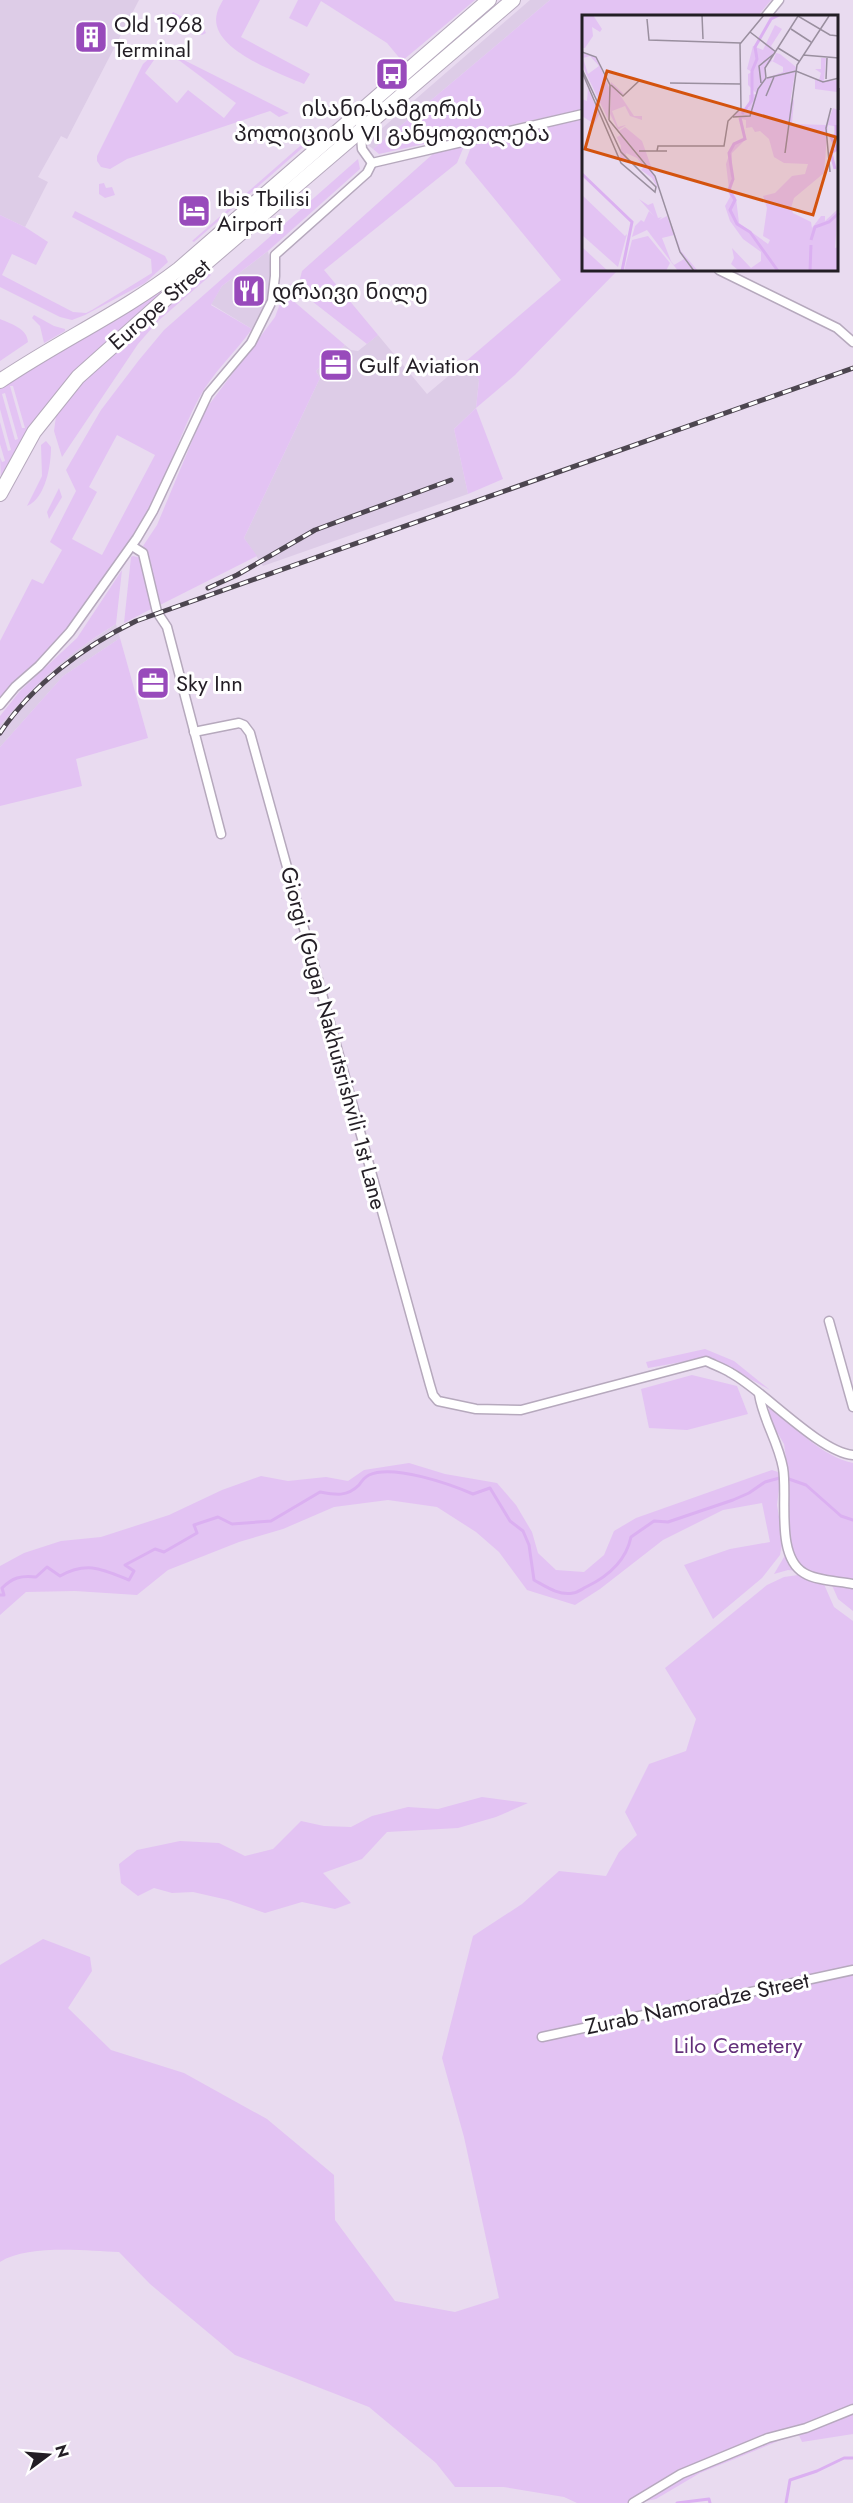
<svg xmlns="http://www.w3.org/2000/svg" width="853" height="2503" font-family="Jost,'Noto Sans Georgian',sans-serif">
<rect width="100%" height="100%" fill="#e9dbf0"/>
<g fill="#ddcce7">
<polygon points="0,0 139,0 67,139 61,136 38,177 48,182 25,227 0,215"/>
<polygon points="530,0 550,0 373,149 365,143"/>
<polygon points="268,251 272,273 271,288 267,303 252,329 211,304 222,286"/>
<polygon points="378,335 427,394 465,362 479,380 476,408 454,429 468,494 263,566 244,538 320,378 316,371 345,345 351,350 358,351"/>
<polygon points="116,624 120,638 63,676 0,747 0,726 24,696 62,660"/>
</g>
<g fill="#e3c3f3" fill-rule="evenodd">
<path d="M223,0H260L241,37L310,74L304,84C280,73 207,49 217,13C218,8 221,4 223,0Z"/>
<polygon points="298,0 475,0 402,61 387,43 321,1 307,27 289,18"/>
<polygon points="550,0 771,0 758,16 583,16 583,109 379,154 373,149"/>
<polygon points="173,12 203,27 206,33 202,35 169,19"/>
<path d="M168,52L289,113L279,117L270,111L127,159L110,169L101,167L97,161V156L143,64L154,54ZM166,55L180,61L236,103L224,118L188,90L177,103L145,73L154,60Z"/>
<polygon points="583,119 583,270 618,270 515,375 476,408 503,479 468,494 454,429 476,408 479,380 465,362 561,280 465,163 472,144"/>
<polygon points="316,132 315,137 194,242 192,241"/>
<polygon points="464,146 457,163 324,270 378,335 367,344 290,284 299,283 302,271 434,153"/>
<path d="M358,159L360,169L268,251L222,286L211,305L252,329C235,353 213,372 199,398C179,435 168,477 146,514C119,561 87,606 51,647C35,665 16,681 0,699V641L32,579L43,584L62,550L50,542L76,491L66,470L101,410L139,360L164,330ZM117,435L155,455L102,555L72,539L97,492L89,487Z"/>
<polygon points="104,183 106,188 112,187 115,195 105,198 99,194 99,184"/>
<polygon points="75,211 165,256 168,262 145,283 85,315 72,320 60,317 0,287 0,215 25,227 48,242 36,265 12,254 2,275 73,312 86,313 92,310 152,273 151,259 72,217"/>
<path d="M185,269L187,272L121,331L1,480L0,457L2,462L5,461L0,444V422L8,451L11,450L0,409V388L152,296ZM10,386H13L25,428H22ZM5,393L18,439L15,440L2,394Z"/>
<polygon points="206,270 211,275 158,321 138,344 62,457 54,431 56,416 60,407 85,379"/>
<polygon points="284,293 345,345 316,371 320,378 244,538 257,556 160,605 148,553 143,546 157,525 205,410 275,317"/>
<polygon points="34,315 54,326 65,329 65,331 44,343 40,326 32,318"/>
<path d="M0,319C11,324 27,328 28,342L0,361Z"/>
<path d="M46,441L51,447C51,465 46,498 27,506L42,476L41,445Z"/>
<polygon points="59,488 62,497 49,519 47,512"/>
<polygon points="133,556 141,558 153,608 124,623 131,557"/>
<path d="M122,570L116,624C69,653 34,683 0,726V716L20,691L77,638Z"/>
<polygon points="120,638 148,738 76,759 82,786 0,806 0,747 63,676"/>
<polygon points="705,1349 734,1361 770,1390 723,1364 704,1358 648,1368 646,1362"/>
<polygon points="692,1375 737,1386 748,1414 687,1430 649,1428 641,1389"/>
<path d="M770,1407C795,1427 821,1456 853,1463V1581L805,1571L795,1560L790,1545L785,1500L788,1472L784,1444L767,1415Z"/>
<polygon points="409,1463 445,1474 497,1483 516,1505 532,1532 538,1553 556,1570 584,1572 604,1555 614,1531 636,1518 772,1470 781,1473 777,1505 783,1540 780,1555 762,1578 713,1619 684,1565 730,1549 770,1542 762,1503 723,1510 663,1540 600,1589 575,1605 527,1590 499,1552 476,1532 437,1507 388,1500 334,1507 283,1529 239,1542 168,1570 137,1595 75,1591 26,1592 0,1615 0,1566 24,1553 61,1541 101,1537 169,1515 222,1490 261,1476 288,1481 326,1477 348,1481 364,1470"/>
<polygon points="787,1552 798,1571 788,1570 774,1574"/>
<path d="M798,1575L823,1582L834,1607L853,1621V2434L802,2442L798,2433L700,2473L656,2499L636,2503H577L564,2497L504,2487H455L436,2463L369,2407L235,2355L150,2284L119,2252C87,2251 28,2244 0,2262V1965L43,1939L90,1957L92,1971L68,2008L111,2050L184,2073L267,2119L334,2175L335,2220L395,2301L455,2312L499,2298L464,2137L442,2058L473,1936L522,1904L559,1871L606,1876L619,1852L637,1835L625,1812L649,1764L686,1751L696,1719L665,1668L767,1585L784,1577Z"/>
<polygon points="831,1583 853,1588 853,1611 838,1599"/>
<polygon points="482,1797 528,1803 496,1817 458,1828 387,1832 362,1859 323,1873 351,1903 335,1909 302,1902 265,1913 228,1900 193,1892 172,1893 154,1888 138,1896 121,1883 119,1864 137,1850 180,1841 219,1843 245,1856 273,1849 301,1821 324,1826 351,1827 372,1816 408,1807 438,1809"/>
</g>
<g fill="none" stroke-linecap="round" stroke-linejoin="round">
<g stroke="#dbb0f1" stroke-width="3">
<path d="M0,1595H4L2,1588C12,1578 21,1575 36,1577L47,1567L60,1576C87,1561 102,1569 129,1580L134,1571L125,1565L155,1549L164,1552L197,1533L194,1525L218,1517L232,1524L271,1521L320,1492C336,1495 347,1497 359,1485C361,1482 365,1477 369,1475C393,1464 450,1484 473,1494L490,1488L510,1521L523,1531L529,1545L534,1580C545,1586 559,1596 573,1593C577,1593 582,1589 586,1587C607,1577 626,1561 631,1537L654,1521L668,1522L733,1500L749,1493L765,1482L783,1477L806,1485L841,1516L853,1520"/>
<polyline points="677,2503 709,2499 710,2503"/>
<polyline points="786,2503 790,2480 817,2471 844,2458 853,2458"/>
</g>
<defs>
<g id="minor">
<polyline points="766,16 779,0"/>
<polyline points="359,111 362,149 372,163"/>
<polyline points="372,163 583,114"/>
<polyline points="719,270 837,328 853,342"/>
<polyline points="132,546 143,553 157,612 167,627 221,834"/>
<polyline points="0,705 15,687 39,666 70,632 137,538 153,511 208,394 251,343 272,301 275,276 275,255 367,173 372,163"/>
<path d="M194,732L239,723L244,725L250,733L430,1385L433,1395L438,1401L476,1409L521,1410L706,1361C714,1365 723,1368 731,1373C764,1391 819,1452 853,1455"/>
<polyline points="829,1321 853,1407"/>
<path d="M759,1394C763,1420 778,1441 783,1468C788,1496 775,1556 804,1573C817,1581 838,1581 853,1584"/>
<polyline points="542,2037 853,1970"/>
<polyline points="633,2503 681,2474 768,2438 806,2428 853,2409"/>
</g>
<g id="primary">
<path d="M0,381C59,341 123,312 179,269L489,0"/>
<polyline points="0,494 34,432 78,377 200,268 513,0"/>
</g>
</defs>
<use href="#minor" stroke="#b6a9bd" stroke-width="11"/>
<use href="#primary" stroke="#b6a9bd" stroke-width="16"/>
<use href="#minor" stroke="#fff" stroke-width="8"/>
<use href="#primary" stroke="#fff" stroke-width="14"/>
<defs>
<g id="rail">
<polyline points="208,588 237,575 315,530 451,480"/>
<path d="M0,733C32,685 84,646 136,621L853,368"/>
</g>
</defs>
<use href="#rail" stroke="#4d4650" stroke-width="5"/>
<use href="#rail" stroke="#fff" stroke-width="3" stroke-dasharray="9" stroke-linecap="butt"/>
</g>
<defs>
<symbol id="building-square" viewBox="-11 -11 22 22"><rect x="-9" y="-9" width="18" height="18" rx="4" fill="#984abb" stroke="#fff"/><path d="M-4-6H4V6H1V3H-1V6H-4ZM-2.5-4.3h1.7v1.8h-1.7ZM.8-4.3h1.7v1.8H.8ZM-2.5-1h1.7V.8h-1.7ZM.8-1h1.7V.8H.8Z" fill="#fff"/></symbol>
<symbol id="bus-square" viewBox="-11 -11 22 22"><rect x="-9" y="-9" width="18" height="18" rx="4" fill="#984abb" stroke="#fff"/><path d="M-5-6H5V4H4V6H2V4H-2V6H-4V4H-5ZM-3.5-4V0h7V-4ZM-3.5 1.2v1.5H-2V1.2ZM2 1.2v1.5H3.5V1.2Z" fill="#fff"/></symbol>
<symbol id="hotel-square" viewBox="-11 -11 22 22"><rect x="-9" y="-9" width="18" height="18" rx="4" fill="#984abb" stroke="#fff"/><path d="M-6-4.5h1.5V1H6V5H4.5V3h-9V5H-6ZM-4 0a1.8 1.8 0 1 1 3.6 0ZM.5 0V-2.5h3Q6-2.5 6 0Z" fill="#fff"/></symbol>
<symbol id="restaurant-square" viewBox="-11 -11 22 22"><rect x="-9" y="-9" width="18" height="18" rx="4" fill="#984abb" stroke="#fff"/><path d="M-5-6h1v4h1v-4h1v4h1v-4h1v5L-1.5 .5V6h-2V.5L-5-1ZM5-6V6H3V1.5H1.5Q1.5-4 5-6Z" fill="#fff"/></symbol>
<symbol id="office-square" viewBox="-11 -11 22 22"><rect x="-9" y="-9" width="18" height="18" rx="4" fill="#984abb" stroke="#fff"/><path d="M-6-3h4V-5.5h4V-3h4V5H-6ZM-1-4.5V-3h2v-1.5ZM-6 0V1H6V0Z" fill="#fff"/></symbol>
</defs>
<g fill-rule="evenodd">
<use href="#building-square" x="72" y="18" width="38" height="38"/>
<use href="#bus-square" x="373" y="55" width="38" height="38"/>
<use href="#hotel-square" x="175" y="192" width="38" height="38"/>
<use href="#restaurant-square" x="230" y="272" width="38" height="38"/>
<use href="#office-square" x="317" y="346" width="38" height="38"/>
<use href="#office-square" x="134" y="664" width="38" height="38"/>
</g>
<g text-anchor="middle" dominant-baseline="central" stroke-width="6" stroke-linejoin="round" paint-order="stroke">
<g font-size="22" fill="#231e25" stroke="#fff" text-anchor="start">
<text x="114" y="24">Old 1968<tspan x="114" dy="25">Terminal</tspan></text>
<text x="392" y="108" text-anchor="middle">ისანი-სამგორის<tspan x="392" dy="25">პოლიციის VI განყოფილება</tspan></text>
<text x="217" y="198">Ibis Tbilisi<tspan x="217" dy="25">Airport</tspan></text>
<text x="272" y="291">დრაივი ნილე</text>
<text x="359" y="365">Gulf Aviation</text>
<text x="176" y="683">Sky Inn</text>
</g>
<g font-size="22" fill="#231e25" stroke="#fff">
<text transform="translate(159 304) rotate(-41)">Europe Street</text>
<text transform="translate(334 1038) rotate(75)">Giorgi (Guga) Nakhutsrishvili 1st Lane</text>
<text transform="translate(697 2003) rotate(-12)">Zurab Namoradze Street</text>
</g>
<g font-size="22" fill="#632f7a" stroke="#fff">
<text x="738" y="2045">Lilo Cemetery</text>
</g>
</g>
<g transform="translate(582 15)">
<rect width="256" height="256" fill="#e9dbf0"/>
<path d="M0,0H11L20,14L18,17L10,12L11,21L3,33H0ZM193,10L200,14L189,31L194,37L186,43L191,46L194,38L198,39L214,52L208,88L212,84L210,109L245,110L251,93L256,95V112L246,110L242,158L212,183L209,193L211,198L229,207L230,213L239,201H243V206L256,194L253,233L256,232V256H157L149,249L152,243L150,233L169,253L179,246V237L161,224L148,206L143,191L148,182L144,149L151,128L162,122L157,102L152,101L159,93H167V80L175,79L166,70V59L170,57L165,54L171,31L181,35ZM190,46L201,52V57L184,63V51ZM160,104L164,105V113L170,112L173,117L178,116L187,124L192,142L202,148L226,149L223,159L210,161L193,178L181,181L185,193L181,221L188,225L186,229L157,208L154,183L149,174L150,138L164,124ZM0,38L14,42L28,75L29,67L42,79L38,80L52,101H60V105L48,101L43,91L30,96L36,112L44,110L36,115L28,99L29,76L26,104L0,50ZM8,41L17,51L6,59L1,43ZM239,43H244L242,66L256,65V94L255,77L233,74V65H237L239,58L233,54H239ZM6,73L17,100L12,109L0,101V84L5,86ZM27,106L35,122L39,120L66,151L37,116L43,112L60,126L99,236L116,256H112L98,236L72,161L76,174L70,163L59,155L62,152L55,143L44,138L45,147L38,145L39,131ZM0,180L43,221L45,219L36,252L0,220ZM57,184L66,190L71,188L76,203L80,202L77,205L85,201L92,220L80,223L89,246L92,250L102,244L111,256H96L65,215L50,222L53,211L59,205L62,207L67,196L72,201ZM66,221L88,248L84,256H42L50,225ZM0,232L26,256H0Z" fill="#e3c3f3" fill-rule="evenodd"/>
<path fill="none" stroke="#dbb0f1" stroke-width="3" d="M160,99L170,85V56L175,44L173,32L189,4L197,0M158,103L163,124L152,129L147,138L151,164L147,175L153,185L148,195L155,209L168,217L196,256M253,154L249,138L255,134L249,122L254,120V110M0,159L50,207L40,256M229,225L233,212L247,207L257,198M228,256L229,230"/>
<path fill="none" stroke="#9a8f9f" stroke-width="1.5" d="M120,0L121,24M65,4L67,25L159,28M209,14L229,27M168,17L194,37M196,33L217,46M0,37L14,42L28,70L27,105M221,40L257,43M0,54L39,137L74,172L73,177L39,148L0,57M185,63L214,56L241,67L257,63M244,64L245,43M88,68L159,69M179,68L177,51L193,38M29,70L41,81L58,65M257,73V95M184,81L192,62M151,102L168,101L176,74L184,63L183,53L216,1L248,20L257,21M27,105L73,161L98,237L112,256M57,136H85M75,136L76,131H142L146,106L159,93L158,29L182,0M203,138L215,50L247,1M248,157L244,113L249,93"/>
<path fill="#d4530e" fill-opacity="0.15" stroke="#d4530e" stroke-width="3" d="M25,56L254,122L231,200L3,134Z"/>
<rect width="256" height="256" fill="none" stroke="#231e25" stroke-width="3"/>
</g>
<g transform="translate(48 2455) rotate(74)" stroke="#ffffff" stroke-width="4.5" paint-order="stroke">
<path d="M0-4.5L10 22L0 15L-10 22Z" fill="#231e25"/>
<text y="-9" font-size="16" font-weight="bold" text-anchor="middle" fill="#231e25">N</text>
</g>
</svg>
